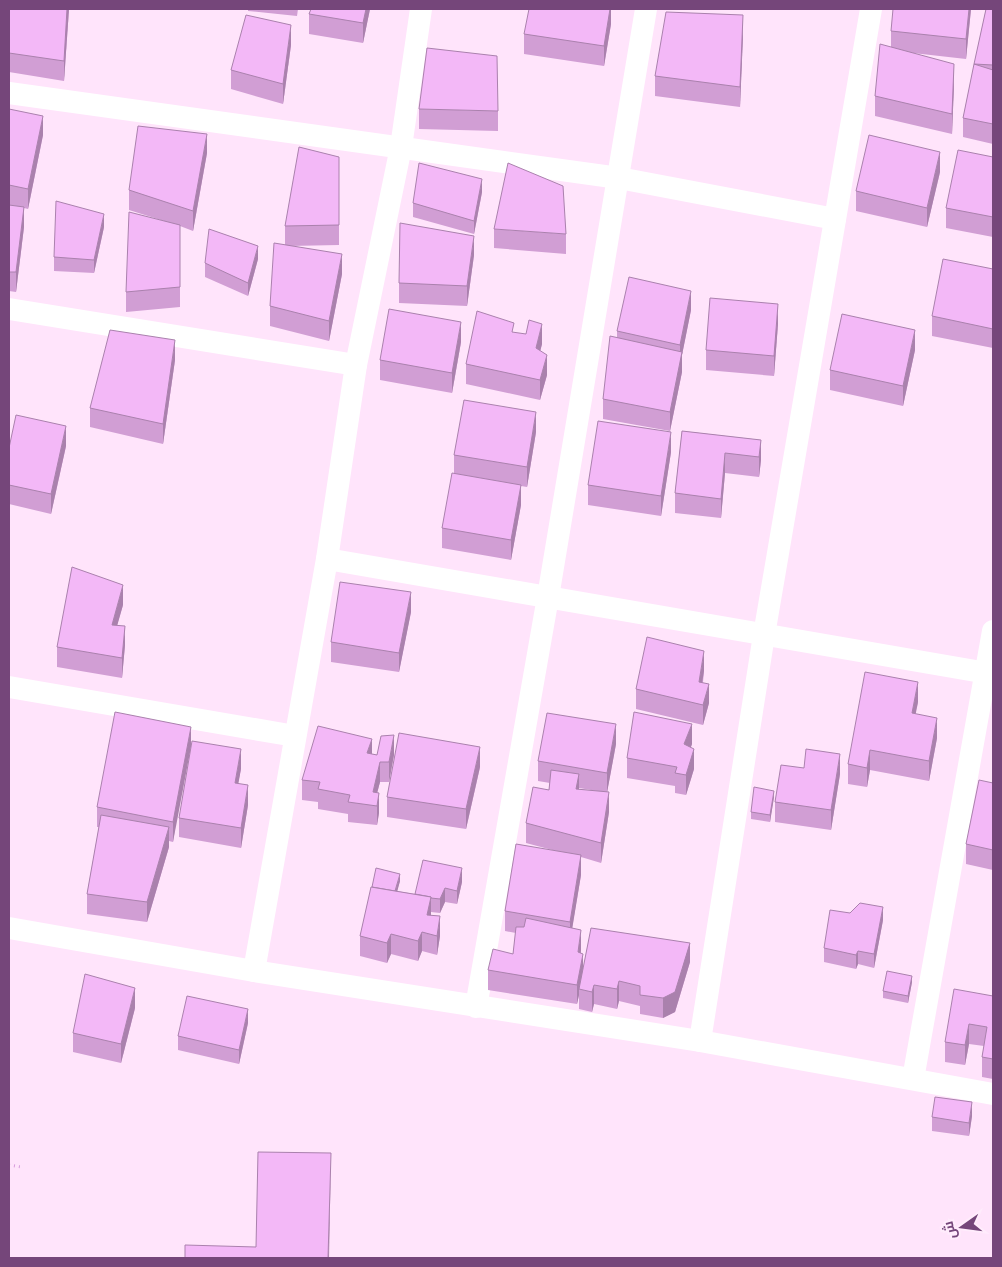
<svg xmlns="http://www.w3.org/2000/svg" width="1002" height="1267" font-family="'Fira Sans',Cairo,sans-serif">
<rect width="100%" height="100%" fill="#ffe4fb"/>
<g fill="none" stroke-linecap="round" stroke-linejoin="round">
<polyline stroke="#d79bdc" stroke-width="3" stroke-dasharray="1 4" stroke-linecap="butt" points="9,1165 21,1167"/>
<g stroke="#fff" stroke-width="22">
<polyline points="9,93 619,178 835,219"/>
<polyline points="9,309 356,365"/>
<polyline points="327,559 993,674"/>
<polyline points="9,687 295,736"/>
<polyline points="9,928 254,971 700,1041 993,1094"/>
<polyline points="254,971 327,559 356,365 401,147 421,9"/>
<polyline points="476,1007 548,597 646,9"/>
<polyline points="700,1041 764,635 871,9"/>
<polyline points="913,1079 993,631"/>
</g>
</g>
<g fill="#d19ed4" fill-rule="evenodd">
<polygon points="9,9 69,9 64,81 9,72"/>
<polygon points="248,9 298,9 297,16 248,11"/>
<polygon points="370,9 363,43 309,34 309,14"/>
<polygon points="611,9 611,24 604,66 524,54 524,34"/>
<polygon points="971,9 966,59 913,53 954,84 952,134 875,116 875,96 891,47 891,31"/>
<polygon points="986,9 993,9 993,144 963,137 963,118"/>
<polygon points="743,35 740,107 655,96 655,76"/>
<polygon points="291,45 283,104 231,89 231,70"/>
<polygon points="9,109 43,135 28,209 24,208 24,227 16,292 9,291"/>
<polygon points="419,109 498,111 498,131 419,129"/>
<polygon points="207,153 193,231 180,226 180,307 126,312 126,292 164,221 129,210 129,190"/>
<polygon points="339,157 339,245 289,246 342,274 329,341 270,326 270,306 285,245 285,226"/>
<polygon points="993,157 993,237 946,228 946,208"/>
<polygon points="940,172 927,227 856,211 856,191"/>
<polygon points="482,192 474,234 413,217 413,203"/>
<polygon points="104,227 94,273 54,271 54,257"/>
<polygon points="494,229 566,234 566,254 494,248"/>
<polygon points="474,255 467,306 399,303 399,283"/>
<polygon points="258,259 248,296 205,277 205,263"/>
<polygon points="993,269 993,348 932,336 932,316"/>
<polygon points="691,310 682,355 682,372 670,431 603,419 603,399 617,338 617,331"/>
<polygon points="778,324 774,376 706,370 706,350"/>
<polygon points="514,333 542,344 540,351 547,375 540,400 466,384 466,364"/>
<polygon points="461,342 452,393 380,380 380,360"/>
<polygon points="915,350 903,406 830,390 830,370"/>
<polygon points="175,360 163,444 90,427 90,408"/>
<polygon points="682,431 761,440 761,460 759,477 725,473 721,518 675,513 675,493"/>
<polygon points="536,432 527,487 521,486 521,505 511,560 442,548 442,528 454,474 454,455"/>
<polygon points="66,446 51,514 9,504 9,448"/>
<polygon points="671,452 661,516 588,505 588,485"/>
<polygon points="123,605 117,625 125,645 122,678 57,667 57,647"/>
<polygon points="411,612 399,672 331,662 331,642"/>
<polygon points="704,671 703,682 709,703 703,725 636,709 636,689"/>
<polygon points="918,702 915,714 937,738 929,781 870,770 867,787 848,784 848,764"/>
<polygon points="191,727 173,842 169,841 169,847 147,922 87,914 87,894 99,827 97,827 97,807"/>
<path d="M616,744L607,792L609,812L601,863L581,857V875L572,928L581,950V953L583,968L690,962L675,1012L663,1018L640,1014V1006L619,1001L617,1009L594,1004L592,1012L579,1009V995L577,1004L488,990V970L513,954L516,933L505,931V911L556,851L526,843V823L549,790L550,783L538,781V761ZM579,788L597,791L579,789Z"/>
<polygon points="692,744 691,747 694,769 686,795 675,793 675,786 627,778 627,758"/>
<polygon points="372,754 377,755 394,755 389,782 380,782 377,793 379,813 377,825 348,822 348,814 318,809 318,802 302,800 302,780"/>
<polygon points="480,767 466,829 387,817 387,797"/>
<polygon points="804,768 840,774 831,830 775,822 775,802"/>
<polygon points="241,769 238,783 248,805 241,848 179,837 179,818"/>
<polygon points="993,783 993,870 966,864 966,844"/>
<polygon points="774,797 770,822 751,819 751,812"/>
<polygon points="400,881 397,891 415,894 462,882 457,904 445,902 440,913 431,912 431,916 440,936 437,955 422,951 418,961 391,954 387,963 360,956 360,936 372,887"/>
<polygon points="883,920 874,968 858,964 856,969 824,962 824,948"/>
<polygon points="912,982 908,1003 883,998 883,991"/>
<polygon points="993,996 993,1079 982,1077 982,1057 984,1046 969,1044 965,1065 945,1062 945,1042"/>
<polygon points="135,1008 121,1063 73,1052 73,1033"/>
<polygon points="248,1023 239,1064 178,1050 178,1036"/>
<polygon points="972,1116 969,1136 932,1131 932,1117"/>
</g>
<g fill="#aa81ad">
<polygon points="67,9 69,9 64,81 64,61"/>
<polygon points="366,9 370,9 363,43 363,23"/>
<polygon points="610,9 611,9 611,24 604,66 604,46"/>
<polygon points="969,9 971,9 966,59 966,39"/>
<polygon points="743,15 743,35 740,107 740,87"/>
<polygon points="291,25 291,45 283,104 283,84"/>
<polygon points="954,64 954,84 952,134 952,114"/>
<polygon points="43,116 43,135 28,209 28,189"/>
<polygon points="207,134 207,153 193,231 193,211"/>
<polygon points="940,152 940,172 927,227 927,208"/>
<polygon points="482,179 482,192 474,234 474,221"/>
<polygon points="24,207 24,227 16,292 16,272"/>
<polygon points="104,214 104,227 94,273 94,260"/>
<polygon points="474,236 474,255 467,306 467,286"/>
<polygon points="258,246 258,259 248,296 248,283"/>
<polygon points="342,254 342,274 329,341 329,321"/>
<polygon points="691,291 691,310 682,355 682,372 670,431 670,412 680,362 680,345"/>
<polygon points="778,304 778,324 774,376 774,356"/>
<polygon points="461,322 461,342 452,393 452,373"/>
<polygon points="542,324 542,344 536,368 536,348"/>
<polygon points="915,330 915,350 903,406 903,386"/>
<polygon points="175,340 175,360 163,444 163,424"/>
<polygon points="547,355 547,375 540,400 540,380"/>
<polygon points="536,412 536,432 527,487 527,467"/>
<polygon points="66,426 66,446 51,514 51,494"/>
<polygon points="671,432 671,452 661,516 661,496"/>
<polygon points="761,440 761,460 759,477 759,457"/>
<polygon points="725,453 725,473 721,518 721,499"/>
<polygon points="521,485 521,505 511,560 511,540"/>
<polygon points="123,585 123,605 112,644 112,625"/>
<polygon points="411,592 411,612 399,672 399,653"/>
<polygon points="125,626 125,645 122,678 122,658"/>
<polygon points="704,651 704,671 699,702 699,682"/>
<polygon points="918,682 918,702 912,733 912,713"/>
<polygon points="709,684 709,703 703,725 703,705"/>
<polygon points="937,718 937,738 929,781 929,761"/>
<polygon points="616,724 616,744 607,793 607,773"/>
<polygon points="692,724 692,744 684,764 684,744"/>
<polygon points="191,727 191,747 173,842 173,822"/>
<polygon points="394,735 394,755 389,782 389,762"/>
<polygon points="372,739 372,759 367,753"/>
<polygon points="480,747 480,767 466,829 466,809"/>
<polygon points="241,749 241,769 235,802 235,783"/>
<polygon points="694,749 694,769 686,795 686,775"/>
<polygon points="870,750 870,770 867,787 867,768"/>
<polygon points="840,754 840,774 831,830 831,810"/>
<polygon points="380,762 380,782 374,805 373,792"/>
<polygon points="579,774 579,794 576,789"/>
<polygon points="248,785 248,805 241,848 241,828"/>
<polygon points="774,791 774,797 770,822 770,815"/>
<polygon points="609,792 609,812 601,863 601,843"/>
<polygon points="379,793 379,813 377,825 377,806"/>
<polygon points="169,827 169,847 147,922 147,902"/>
<polygon points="581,855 581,875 570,942 570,922"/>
<polygon points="462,868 462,882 457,904 457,891"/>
<polygon points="400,874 400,881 393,907 393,900"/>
<polygon points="445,888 445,902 440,913 440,899"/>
<polygon points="431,897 431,917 427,935 427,915"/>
<polygon points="883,907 883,920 874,968 874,954"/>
<polygon points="440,916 440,936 437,955 437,936"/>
<polygon points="581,930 581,950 578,972 578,952"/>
<polygon points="422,932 422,951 418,961 418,941"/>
<polygon points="391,934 391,954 387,963 387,943"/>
<polygon points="690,943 690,962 675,1012 663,1018 663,998"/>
<polygon points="858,951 858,964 856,969 856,955"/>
<polygon points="583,954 583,973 579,989 579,995 577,1004 577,985"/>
<polygon points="912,976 912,982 908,1003 908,996"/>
<polygon points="619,981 619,1001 617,1009 617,989"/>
<polygon points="594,985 594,1004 592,1012 592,992"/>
<polygon points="135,988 135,1008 121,1063 121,1044"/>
<polygon points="248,1009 248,1023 239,1064 239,1050"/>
<polygon points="969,1024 969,1044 965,1065 965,1045"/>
<polygon points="972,1102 972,1116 969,1136 969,1123"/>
<polygon points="331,1153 329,1258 328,1258"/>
</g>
<g fill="#f3b8f7" stroke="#aa81ad">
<polygon points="9,9 67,9 64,61 9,53"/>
<polygon points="311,9 366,9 363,23 309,14"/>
<polygon points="529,9 610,9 604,46 524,34"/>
<polygon points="893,9 969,9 966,39 891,31"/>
<polygon points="986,9 993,9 993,65 974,64 993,70 993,124 963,118 974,64"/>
<polygon points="666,12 743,15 740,87 655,76"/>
<polygon points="246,15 291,25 283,84 231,70"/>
<polygon points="880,44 954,64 952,114 875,96"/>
<polygon points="427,48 497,56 498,111 419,109"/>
<polygon points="9,109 43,116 28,189 9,185"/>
<polygon points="138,126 207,134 193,211 129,190"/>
<polygon points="869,135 940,152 927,208 856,191"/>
<polygon points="299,147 339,157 339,225 285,226"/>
<polygon points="958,150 993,157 993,217 946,208"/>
<polygon points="419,163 482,179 474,221 413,203"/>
<polygon points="508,163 563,186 566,234 494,229"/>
<polygon points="56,201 104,214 94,260 54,257"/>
<polygon points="9,205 24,207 16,272 9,272"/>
<polygon points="129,212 180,225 180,287 126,292"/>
<polygon points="400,223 474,236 467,286 399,283"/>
<polygon points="209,229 258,246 248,283 205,263"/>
<polygon points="274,243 342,254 329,321 270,306"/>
<polygon points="943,259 993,269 993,329 932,316"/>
<polygon points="629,277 691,291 680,345 617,331"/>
<polygon points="710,298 778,304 774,356 706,350"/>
<polygon points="389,309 461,322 452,373 380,360"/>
<polygon points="477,311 514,323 512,332 526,334 529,320 542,324 536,348 547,355 540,380 466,364"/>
<polygon points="842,314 915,330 903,386 830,370"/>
<polygon points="110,330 175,340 163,424 90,408"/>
<polygon points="610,336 682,352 670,412 603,399"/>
<polygon points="464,400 536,412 527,467 454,455"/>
<polygon points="16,415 66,426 51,494 9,485 9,448"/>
<polygon points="598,421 671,432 661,496 588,485"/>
<polygon points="682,431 761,440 759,457 725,453 721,499 675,493"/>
<polygon points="452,473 521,485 511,540 442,528"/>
<polygon points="72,567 123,585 112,625 125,626 122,658 57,647"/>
<polygon points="340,582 411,592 399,653 331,642"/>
<polygon points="647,637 704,651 699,682 709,684 703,705 636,689"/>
<polygon points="865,672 918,682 912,713 937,718 929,761 870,750 867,768 848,764"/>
<polygon points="115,712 191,727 173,822 97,807"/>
<polygon points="634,712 692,724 684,744 694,749 686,775 675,773 677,767 627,758"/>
<polygon points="547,713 616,724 607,773 538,761"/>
<polygon points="318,726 372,739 367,753 377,755 381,736 394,735 389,762 380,762 373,792 379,793 377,806 348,802 350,795 318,789 320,782 302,780"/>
<polygon points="399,733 480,747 466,809 387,797"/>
<polygon points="192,741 241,749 235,783 248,785 241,828 179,818"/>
<polygon points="806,749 840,754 831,810 775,802 781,765 804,768"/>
<polygon points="551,770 579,774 576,789 609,792 601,843 526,823 533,787 549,790"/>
<polygon points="979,780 993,783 993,850 966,844"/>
<polygon points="754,787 774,791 770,815 751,812"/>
<polygon points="101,815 169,827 147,902 87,894"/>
<polygon points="516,844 581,855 570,922 505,911"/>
<polygon points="423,860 462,868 457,891 445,888 440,899 431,898 431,897 415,894"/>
<polygon points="376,868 400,874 395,891 372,887"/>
<polygon points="371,887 431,897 427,915 440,916 437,936 422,932 418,941 391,934 387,943 360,936"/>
<polygon points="860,903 883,907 874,954 858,951 856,955 824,948 830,910 850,913"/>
<polygon points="526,918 581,930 578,952 583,954 577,985 488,970 493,949 513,954 516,927 524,927"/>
<polygon points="591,928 690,943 675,992 663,998 640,995 640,986 619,981 617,989 594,985 592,992 579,989"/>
<polygon points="887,971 912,976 908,996 883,991"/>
<polygon points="85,974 135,988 121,1044 73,1033"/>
<polygon points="954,989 993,996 993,1059 982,1057 987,1027 969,1024 965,1045 945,1042"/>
<polygon points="187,996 248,1009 239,1050 178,1036"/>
<polygon points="935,1097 972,1102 969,1123 932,1117"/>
<polygon points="258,1152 331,1153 328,1258 185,1258 185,1245 256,1247"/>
</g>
<rect width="1002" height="1267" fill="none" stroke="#75467a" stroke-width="20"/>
<g transform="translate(962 1227) rotate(256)" stroke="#ffecfc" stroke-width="4" paint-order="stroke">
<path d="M0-4L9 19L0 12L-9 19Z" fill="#75467a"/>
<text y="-8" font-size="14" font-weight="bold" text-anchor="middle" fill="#75467a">ش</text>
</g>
</svg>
